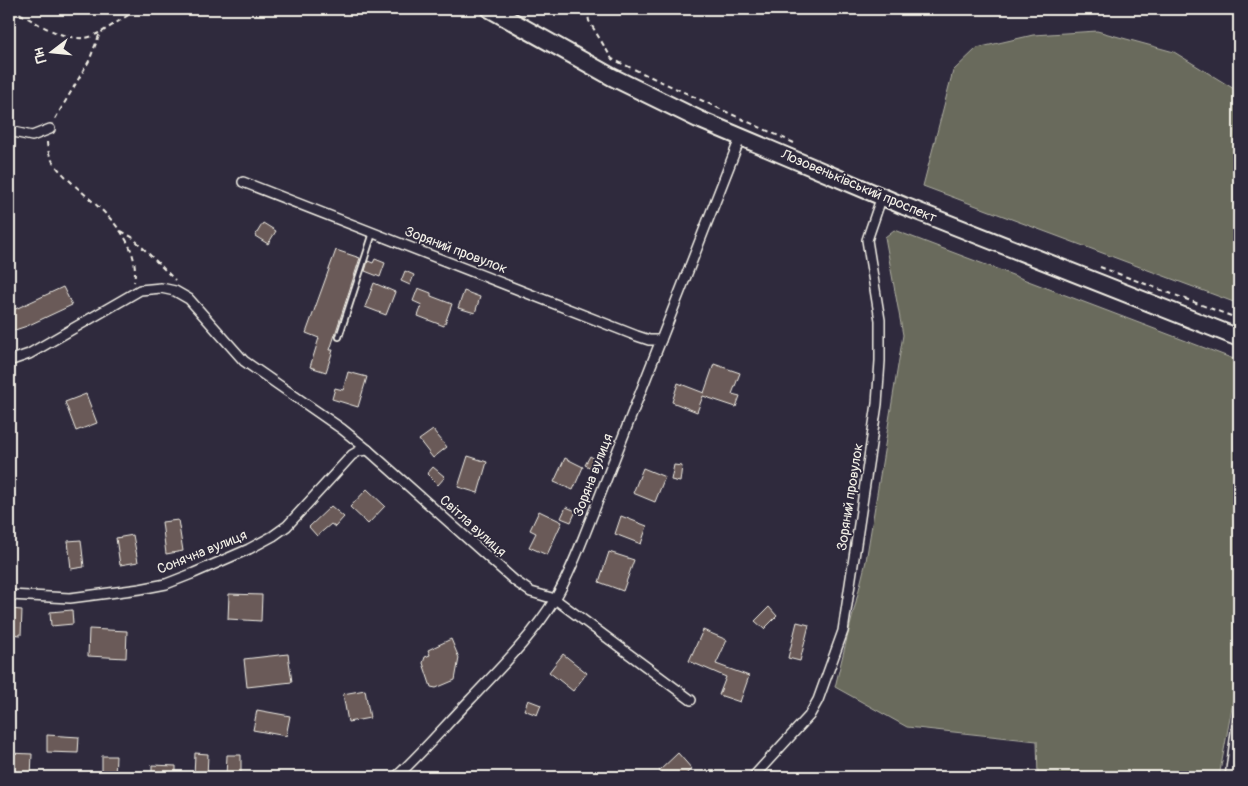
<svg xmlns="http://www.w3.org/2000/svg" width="1248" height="786" font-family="Pangolin,sans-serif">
<rect width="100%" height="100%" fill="#2f2a3d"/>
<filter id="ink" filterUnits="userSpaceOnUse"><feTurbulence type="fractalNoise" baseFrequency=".02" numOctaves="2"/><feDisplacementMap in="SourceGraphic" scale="10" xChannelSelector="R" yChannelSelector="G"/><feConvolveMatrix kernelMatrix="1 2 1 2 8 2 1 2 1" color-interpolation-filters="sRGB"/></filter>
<g filter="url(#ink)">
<g fill="#696a5b" stroke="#aeaea2">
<polygon points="1097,31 1174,52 1239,92 1239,304 923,186 953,71 977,48 1033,35"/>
<polygon points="894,230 1239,361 1239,670 1219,777 1038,777 1037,741 907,727 835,687 866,561 903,335 885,237"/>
</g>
<g fill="#6a5a58" stroke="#f4f1e8">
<polygon points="263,223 276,231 268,244 255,236"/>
<polygon points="336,250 360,258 330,350 333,350 326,372 310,367 319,338 306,333"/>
<polygon points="375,259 385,263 380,277 365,271 368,261 373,263"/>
<polygon points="405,271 414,275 410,285 401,281"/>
<polygon points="374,283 395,292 386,315 365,307"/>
<polygon points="63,287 72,305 27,326 9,332 9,312"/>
<polygon points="418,288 431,293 431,296 452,304 444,326 418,316 422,305 413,301"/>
<polygon points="464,291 480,297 475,313 458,308"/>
<polygon points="714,364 740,373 732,394 740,396 736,407 703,396 697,412 672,402 678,383 704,393"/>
<polygon points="348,372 367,377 358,407 332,399 335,388 343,390"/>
<polygon points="86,394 97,423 76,431 65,402"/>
<polygon points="433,430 447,447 433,458 419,440"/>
<polygon points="468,456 487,462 478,493 458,487"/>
<polygon points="590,456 598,461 594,469 585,465"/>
<polygon points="565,458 583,467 573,490 554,482"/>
<polygon points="674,465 682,466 680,482 671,480"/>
<polygon points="433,467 445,477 438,485 427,474"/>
<polygon points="643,468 665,477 655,502 633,493"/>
<polygon points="367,489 385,506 368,524 350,507"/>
<polygon points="331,506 344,517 335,527 331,524 317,536 309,527"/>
<polygon points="566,507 576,511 571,522 561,518"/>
<polygon points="539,511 562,522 547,555 529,547 536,533 530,530"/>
<polygon points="621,516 647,526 641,544 615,534"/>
<polygon points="178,520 183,551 166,554 162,522"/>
<polygon points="133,535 138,562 120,565 116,538"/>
<polygon points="81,540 84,567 71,569 68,541"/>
<polygon points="609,552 634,560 623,591 599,582"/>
<polygon points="229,594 262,595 261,621 228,619"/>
<polygon points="769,607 777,616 764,629 755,621"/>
<polygon points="9,609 22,610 21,635 9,634"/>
<polygon points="72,610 73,624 51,626 50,612"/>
<polygon points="797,622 809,625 800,661 788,658"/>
<polygon points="89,629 127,631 126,658 88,656"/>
<polygon points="703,630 727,640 716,664 749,676 740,702 719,695 726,677 689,661"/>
<polygon points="451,639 459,658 455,680 436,688 431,687 423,663 425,657 430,655 428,650"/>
<polygon points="288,654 292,682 247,687 244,659"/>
<polygon points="563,654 587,673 573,691 549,672"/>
<polygon points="365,690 370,718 348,722 343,694"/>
<polygon points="528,700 541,705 537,715 524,710"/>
<polygon points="257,710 290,716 286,736 253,730"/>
<polygon points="47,735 79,737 78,753 47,752"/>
<polygon points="9,753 32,754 31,777 9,777"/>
<polygon points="195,753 208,754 207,777 194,777"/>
<polygon points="678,753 692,769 682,777 665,777 659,771"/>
<polygon points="227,755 241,755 241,777 226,777"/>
<polygon points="102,756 116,756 115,777 102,777"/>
<polygon points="152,765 176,766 176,777 152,777"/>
</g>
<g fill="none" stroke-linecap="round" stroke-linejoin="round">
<defs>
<polyline id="lane" points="339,337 373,233"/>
<g id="street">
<polyline points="9,131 32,136 50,129"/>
<polyline points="243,182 637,336 649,340 661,340"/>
<polyline points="9,361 29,354 140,290 161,288 175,291 189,299 244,361 342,429 368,450 515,581 531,592 555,599 691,700"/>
<polyline points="9,595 70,598 140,589 166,584 194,573 249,549 273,536 287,526 352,455 359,451 368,450"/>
<path d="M396,777C422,753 445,726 470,700C500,668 532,637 555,599C569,576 578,551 588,526L741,136"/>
<polyline points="753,777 809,716 818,700 843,631 877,404 880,361 880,320 867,240 882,196"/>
<polyline points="1230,777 1239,710"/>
</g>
<polyline id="highway" points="490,9 612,77 698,119 904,206 1239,338"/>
</defs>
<use href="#lane" stroke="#f4f1e8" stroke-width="8"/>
<use href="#street" stroke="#f4f1e8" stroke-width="12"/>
<use href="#highway" stroke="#f4f1e8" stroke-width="20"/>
<g stroke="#f4f1e8" stroke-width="2" stroke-dasharray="5 4" stroke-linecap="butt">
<path d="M12,9C32,20 61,40 84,38C89,38 95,35 99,33"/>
<polyline points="587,9 589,21 612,59 794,143"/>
<polyline points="55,119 89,61 100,33 138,9"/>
<path d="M47,142C48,160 57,168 69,180C98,208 142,237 134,282"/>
<polyline points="121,231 132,237 175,280"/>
<polyline points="1100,267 1239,319"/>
</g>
<use href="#lane" stroke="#2f2a3d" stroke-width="4.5"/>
<use href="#street" stroke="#2f2a3d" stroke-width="9"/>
<use href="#highway" stroke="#2f2a3d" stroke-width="16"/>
</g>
</g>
<g text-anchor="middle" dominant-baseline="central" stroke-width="4" stroke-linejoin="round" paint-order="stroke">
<g font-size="14" fill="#f4f1e8" stroke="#2f2a3d">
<text transform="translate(859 186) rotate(23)">Лозовеньківський проспект</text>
<text transform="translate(456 250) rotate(21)">Зоряний провулок</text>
<text transform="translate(593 475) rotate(-69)">Зоряна вулиця</text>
<text transform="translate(850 497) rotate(-81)">Зоряний провулок</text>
<text transform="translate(473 526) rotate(42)">Світла вулиця</text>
<text transform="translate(202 552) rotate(-22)">Сонячна вулиця</text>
</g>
</g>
<rect width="1248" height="786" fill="none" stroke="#2f2a3d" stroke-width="30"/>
<rect x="15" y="15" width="1218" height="756" fill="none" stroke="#f4f1e8" stroke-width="2" filter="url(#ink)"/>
<g transform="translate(52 52) rotate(254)" stroke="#2f2a3d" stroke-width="4" paint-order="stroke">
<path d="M0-4L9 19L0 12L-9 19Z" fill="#f4f1e8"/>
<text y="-8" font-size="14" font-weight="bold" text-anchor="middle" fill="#f4f1e8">Пн</text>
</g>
</svg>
